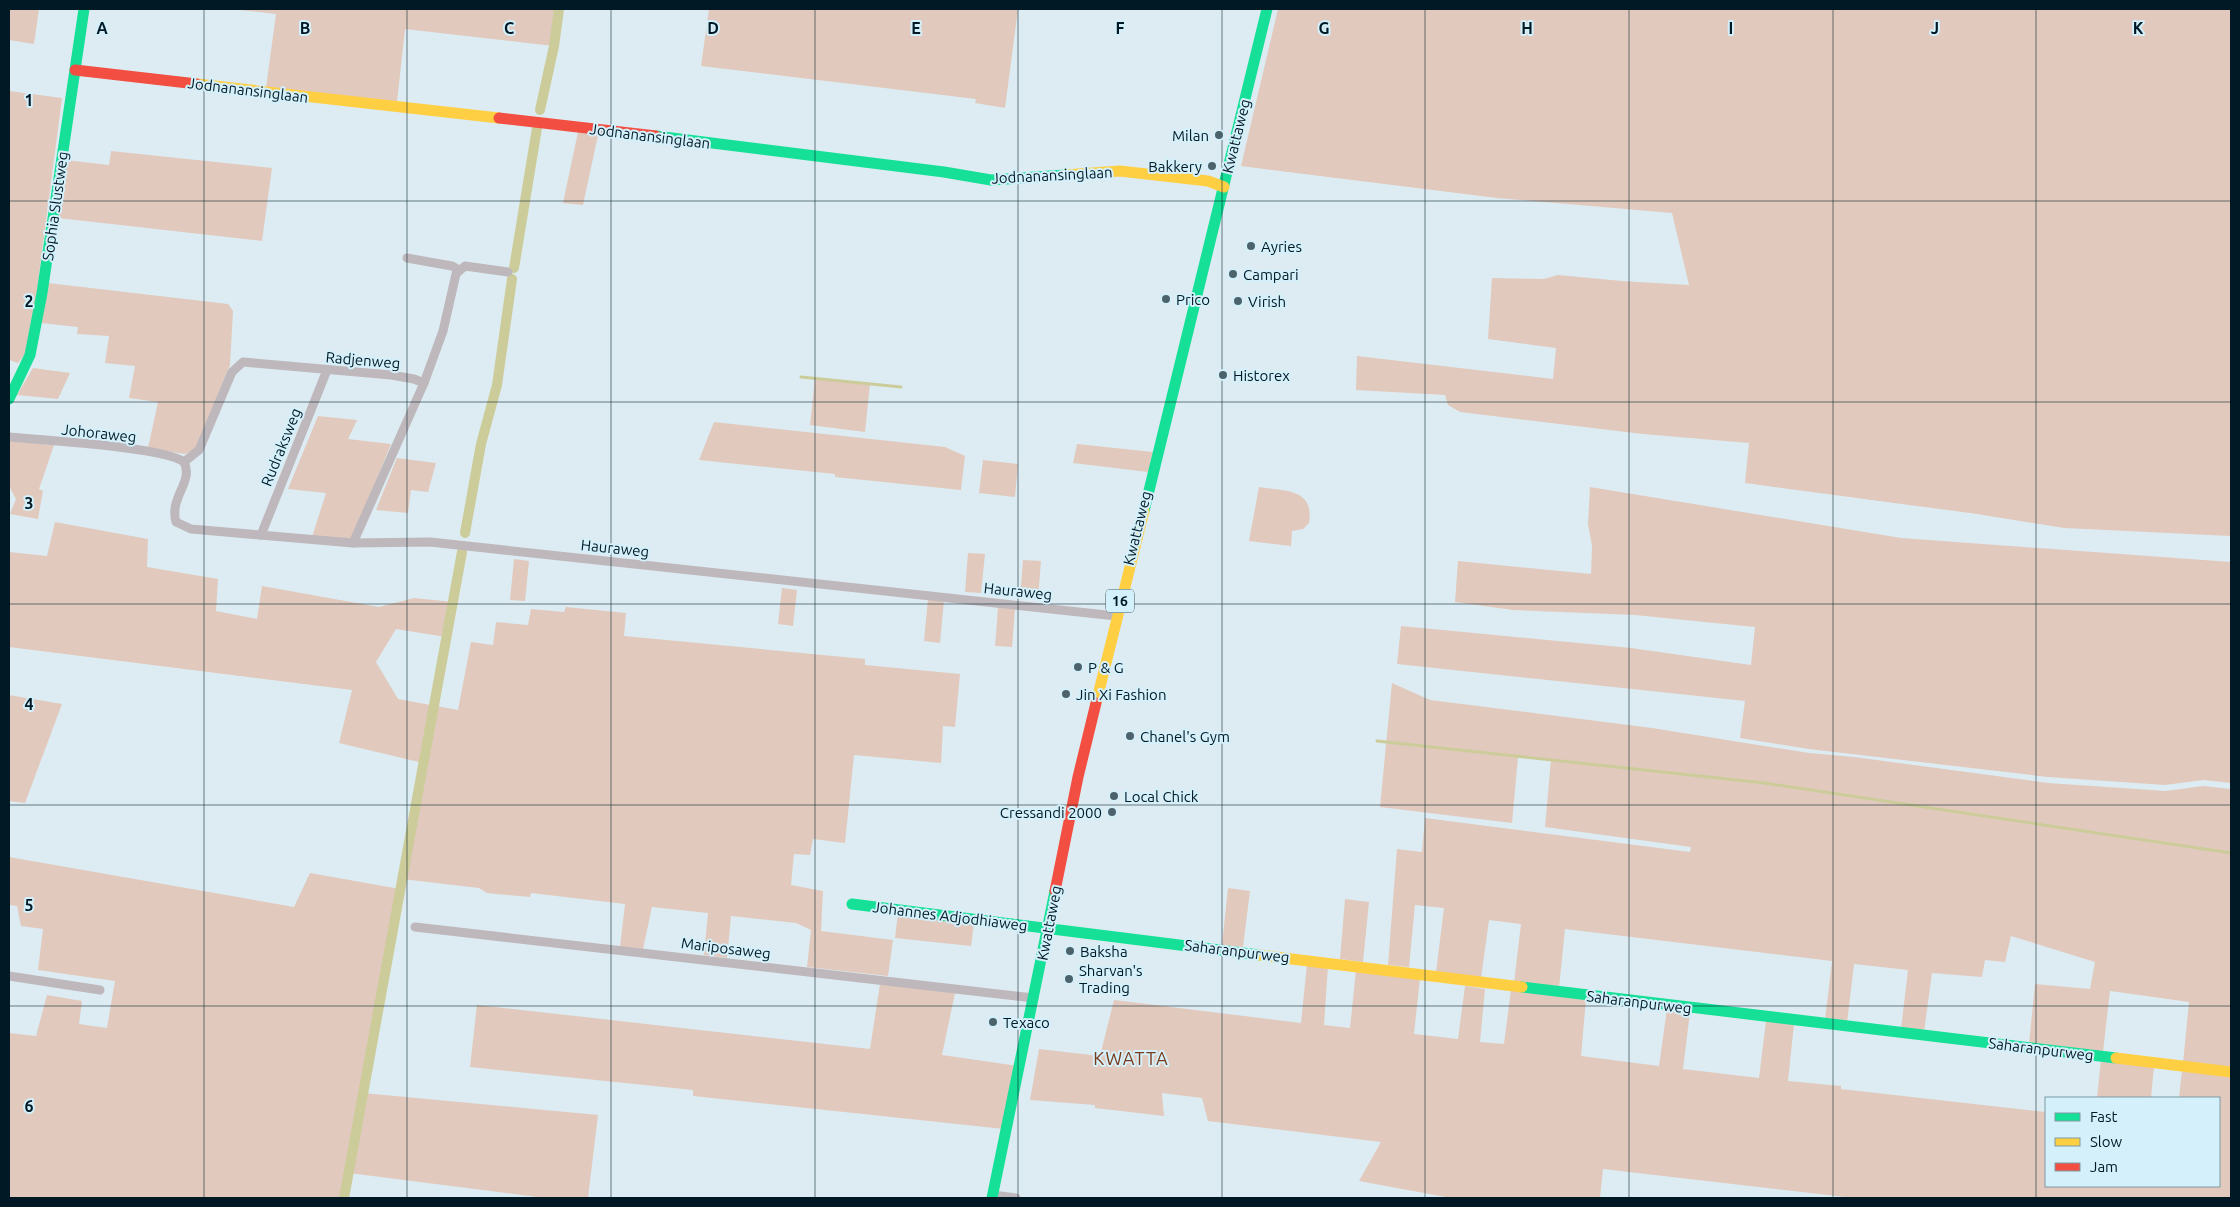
<svg xmlns="http://www.w3.org/2000/svg" width="2240" height="1207" font-family="Ubuntu,sans-serif">
<rect width="100%" height="100%" fill="#ddecf2"/>
<g fill="#e1c9bd">
<polygon points="9,9 39,9 34,44 9,40"/>
<polygon points="231,9 559,9 554,46 405,29 397,102 266,88 276,14"/>
<polygon points="709,9 1018,9 1005,108 975,103 976,99 701,66"/>
<polygon points="1278,9 2231,9 2231,536 2064,528 1977,514 1745,483 1749,443 1643,434 1460,412 1448,405 1445,395 1356,390 1357,356 1553,379 1556,348 1488,339 1492,278 1544,279 1558,275 1622,281 1689,285 1672,213 1497,198 1241,166"/>
<polygon points="9,91 62,98 36,298 25,354 18,363 9,360"/>
<polygon points="578,132 598,135 583,205 563,203"/>
<polygon points="111,151 272,168 262,241 58,218 66,160 109,165"/>
<polygon points="48,283 228,304 233,311 230,365 196,449 185,454 148,448 158,402 129,398 135,366 105,363 109,336 77,334 78,327 41,323"/>
<polygon points="33,368 70,373 58,399 17,395"/>
<polygon points="815,378 870,384 865,432 810,425"/>
<polygon points="318,416 357,420 348,439 391,444 353,537 350,539 312,537 326,493 288,489"/>
<polygon points="714,422 945,447 965,456 961,490 835,477 835,474 699,460"/>
<polygon points="9,441 54,445 39,489 43,491 38,519 10,514 16,499 9,486"/>
<polygon points="1077,444 1153,452 1148,472 1073,463"/>
<polygon points="397,458 436,463 428,492 411,490 408,513 376,510"/>
<polygon points="983,460 1018,464 1015,497 979,493"/>
<path d="M1259,487C1284,491 1315,488 1309,523L1303,529L1292,531L1291,546L1249,541Z"/>
<polygon points="1590,487 1901,538 2231,562 2231,783 2203,780 2165,785 2048,777 1809,749 1740,738 1745,701 1397,664 1401,626 1631,648 1751,665 1755,627 1635,615 1513,610 1455,602 1458,561 1591,574 1592,546 1588,524"/>
<polygon points="55,522 148,539 147,567 218,579 216,611 257,619 262,586 379,607 414,598 453,602 446,637 396,629 376,662 398,699 458,710 471,642 493,645 496,622 528,625 531,609 564,612 566,607 626,613 624,636 865,659 865,665 960,674 955,727 943,726 941,763 854,755 845,843 813,839 810,855 794,854 791,885 823,891 821,931 893,940 888,976 807,967 811,930 796,923 731,916 727,958 704,955 708,913 652,907 643,949 620,947 625,904 531,893 530,897 487,893 479,888 402,879 423,763 339,743 352,690 9,647 9,552 47,556"/>
<polygon points="968,553 985,554 981,593 965,592"/>
<polygon points="514,559 529,561 525,601 510,600"/>
<polygon points="1023,560 1041,561 1038,599 1020,598"/>
<polygon points="782,588 797,590 793,626 778,624"/>
<polygon points="928,599 944,600 940,643 924,641"/>
<polygon points="998,608 1015,609 1012,647 995,646"/>
<polygon points="1392,683 1430,700 1652,728 1809,753 1854,757 2048,783 2166,791 2203,786 2231,789 2231,1068 2183,1063 2189,1002 2110,991 2103,1052 2029,1044 2035,984 2090,989 2095,962 2011,936 2005,962 1985,960 1982,977 1932,973 1924,1032 1901,1029 1908,970 1854,964 1847,1023 1825,1020 1832,961 1565,929 1559,988 1514,983 1521,924 1489,920 1481,978 1436,972 1444,908 1415,905 1409,967 1388,965 1397,849 1422,852 1425,818 1690,852 1691,847 1545,827 1551,760 1518,757 1512,823 1380,807"/>
<polygon points="9,695 62,704 25,803 9,801"/>
<polygon points="9,857 294,907 310,873 400,889 363,1093 598,1115 588,1198 545,1198 349,1173 344,1198 9,1198 9,1033 36,1036 47,995 82,1001 79,1024 107,1028 115,981 38,970 43,929 21,926 17,906 9,905"/>
<polygon points="1228,888 1250,891 1243,947 1222,945"/>
<polygon points="1345,899 1369,902 1363,962 1340,959"/>
<polygon points="898,913 974,923 971,946 895,938"/>
<polygon points="1307,964 1328,966 1324,1025 1350,1028 1356,970 1420,978 1414,1034 1458,1039 1465,986 1485,989 1480,1042 1504,1044 1511,990 1586,999 1581,1056 1659,1066 1667,1009 1690,1012 1683,1069 1759,1078 1766,1021 1794,1024 1788,1081 1841,1086 1841,1089 2046,1112 2046,1186 2219,1186 2219,1098 2179,1098 2182,1070 2231,1076 2231,1198 1854,1198 1603,1169 1600,1198 1451,1198 1359,1181 1381,1142 1208,1121 1202,1098 1162,1093 1164,1116 1095,1108 1095,1105 1030,1100 1039,1049 1100,1056 1114,1000 1301,1023"/>
<polygon points="880,984 955,993 942,1055 1018,1066 1004,1129 693,1096 693,1090 470,1067 477,1005 870,1049"/>
<polygon points="2101,1060 2154,1066 2151,1098 2097,1098"/>
</g>
<g fill="none" stroke-linecap="round" stroke-linejoin="round">
<g stroke="#cccc9a" stroke-width="3">
<polyline points="801,377 901,387"/>
<polyline points="1377,741 1764,783 2231,853"/>
</g>
<g stroke="#cccc9a" stroke-width="10">
<polyline points="540,110 554,46 559,9"/>
<polyline points="514,268 537,128"/>
<polyline points="465,533 481,444 497,385 512,279"/>
<polyline points="344,1198 462,552"/>
</g>
<g stroke="#beb8bd" stroke-width="9">
<polyline points="407,258 452,266 459,270"/>
<path d="M9,437C40,440 166,447 184,462"/>
<path d="M184,462C194,482 169,497 176,522L191,529L353,543L430,542L1116,616"/>
<polyline points="184,462 199,450 232,372 243,362 391,375 414,379 424,383"/>
<polyline points="261,535 327,370"/>
<polyline points="353,543 424,383 443,331 456,274 465,266 508,272"/>
<polyline points="415,927 1034,998"/>
<polyline points="9,976 100,990"/>
<polyline points="993,1195 1016,1198"/>
</g>
<g stroke="#16e098" stroke-width="11">
<polyline points="656,136 944,172 991,180 1065,175"/>
<polyline points="9,399 30,355 42,293 84,9"/>
<polyline points="1144,511 1267,9"/>
<polyline points="852,904 1259,955"/>
<polyline points="1522,987 2116,1058"/>
<polyline points="992,1198 1055,891"/>
</g>
<g stroke="#ffcf43" stroke-width="11">
<polyline points="197,84 499,118"/>
<polyline points="1065,175 1120,171 1208,181 1224,187"/>
<polyline points="1096,703 1144,511"/>
<polyline points="1259,955 1522,987"/>
<polyline points="2116,1058 2231,1072"/>
</g>
<g stroke="#f24e42" stroke-width="11">
<polyline points="75,70 197,84"/>
<polyline points="499,118 656,136"/>
<polyline points="1055,891 1078,777 1096,703"/>
</g>
</g>
<path fill="none" stroke="#001924" stroke-width="1" stroke-opacity="0.55" d="M204,9V1198M407,9V1198M611,9V1198M815,9V1198M1018,9V1198M1222,9V1198M1425,9V1198M1629,9V1198M1833,9V1198M2036,9V1198M9,201H2231M9,402H2231M9,604H2231M9,805H2231M9,1006H2231"/>
<g fill="#4d636c" stroke="#d4f0fb" stroke-width="2">
<circle cx="1219" cy="135" r="5"/>
<circle cx="1212" cy="166" r="5"/>
<circle cx="1251" cy="246" r="5"/>
<circle cx="1233" cy="274" r="5"/>
<circle cx="1166" cy="299" r="5"/>
<circle cx="1238" cy="301" r="5"/>
<circle cx="1223" cy="375" r="5"/>
<circle cx="1078" cy="667" r="5"/>
<circle cx="1066" cy="694" r="5"/>
<circle cx="1130" cy="736" r="5"/>
<circle cx="1114" cy="796" r="5"/>
<circle cx="1112" cy="812" r="5"/>
<circle cx="1070" cy="951" r="5"/>
<circle cx="1069" cy="979" r="5"/>
<circle cx="993" cy="1022" r="5"/>
</g>
<g text-anchor="middle" dominant-baseline="central" stroke-width="4" stroke-linejoin="round" paint-order="stroke">
<rect fill="#d4f0fb" stroke="#405a64" stroke-width="1" x="1106" y="589.5" width="28" height="23" rx="4"/>
<g font-size="14" font-weight="bold" fill="#001924">
<text x="1120" y="601">16</text>
</g>
<g font-size="15" fill="#001924" stroke="#d4f0fb">
<text transform="translate(248 90) rotate(7)">Jodnanansinglaan</text>
<text transform="translate(650 136) rotate(7)">Jodnanansinglaan</text>
<text transform="translate(1236 136) rotate(-76)">Kwattaweg</text>
<text transform="translate(1052 175) rotate(-3)">Jodnanansinglaan</text>
<text transform="translate(55 206) rotate(-82)">Sophia Slustweg</text>
<text transform="translate(363 360) rotate(5)">Radjenweg</text>
<text transform="translate(99 433) rotate(6)">Johoraweg</text>
<text transform="translate(281 447) rotate(-68)">Rudraksweg</text>
<text transform="translate(1137 528) rotate(-76)">Kwattaweg</text>
<text transform="translate(615 548) rotate(6)">Hauraweg</text>
<text transform="translate(1018 591) rotate(6)">Hauraweg</text>
<text transform="translate(950 916) rotate(7)">Johannes Adjodhiaweg</text>
<text transform="translate(1049 923) rotate(-79)">Kwattaweg</text>
<text transform="translate(726 948) rotate(7)">Mariposaweg</text>
<text transform="translate(1237 951) rotate(7)">Saharanpurweg</text>
<text transform="translate(1639 1002) rotate(7)">Saharanpurweg</text>
<text transform="translate(2041 1049) rotate(7)">Saharanpurweg</text>
</g>
<g font-size="15" fill="#001924" stroke="#d4f0fb" text-anchor="start">
<text x="1209" y="135" text-anchor="end">Milan</text>
<text x="1202" y="166" text-anchor="end">Bakkery</text>
<text x="1261" y="246">Ayries</text>
<text x="1243" y="274">Campari</text>
<text x="1176" y="299">Prico</text>
<text x="1248" y="301">Virish</text>
<text x="1233" y="375">Historex</text>
<text x="1088" y="667">P &amp; G</text>
<text x="1076" y="694">Jin Xi Fashion</text>
<text x="1140" y="736">Chanel's Gym</text>
<text x="1124" y="796">Local Chick</text>
<text x="1102" y="812" text-anchor="end">Cressandi 2000</text>
<text x="1080" y="951">Baksha</text>
<text x="1079" y="970">Sharvan's<tspan x="1079" dy="17">Trading</tspan></text>
<text x="1003" y="1022">Texaco</text>
</g>
<g font-size="18" letter-spacing="1" fill="#7a3a1a" stroke="#d4f0fb">
<text x="1131" y="1058">KWATTA</text>
</g>
</g>
<g font-size="16" text-anchor="middle" font-weight="bold" fill="#001924" stroke="#d4f0fb" stroke-width="4" stroke-linejoin="round" paint-order="stroke">
<text x="102" y="34">A</text>
<text x="305" y="34">B</text>
<text x="509" y="34">C</text>
<text x="713" y="34">D</text>
<text x="916" y="34">E</text>
<text x="1120" y="34">F</text>
<text x="1324" y="34">G</text>
<text x="1527" y="34">H</text>
<text x="1731" y="34">I</text>
<text x="1935" y="34">J</text>
<text x="2138" y="34">K</text>
<text x="29" y="106">1</text>
<text x="29" y="307">2</text>
<text x="29" y="509">3</text>
<text x="29" y="710">4</text>
<text x="29" y="911">5</text>
<text x="29" y="1112">6</text>
</g>
<rect width="2240" height="1207" fill="none" stroke="#001924" stroke-width="20"/>
<rect x="2045" y="1097" width="175" height="90" fill="#d4f0fb" stroke="#7f9aa5"/>
<rect x="2055" y="1113" width="25" height="8" fill="#16e098" stroke="#7f9aa5"/>
<text x="2090" y="1122" font-size="15" fill="#001924">Fast</text>
<rect x="2055" y="1138" width="25" height="8" fill="#ffcf43" stroke="#7f9aa5"/>
<text x="2090" y="1147" font-size="15" fill="#001924">Slow</text>
<rect x="2055" y="1163" width="25" height="8" fill="#f24e42" stroke="#7f9aa5"/>
<text x="2090" y="1172" font-size="15" fill="#001924">Jam</text>
</svg>
